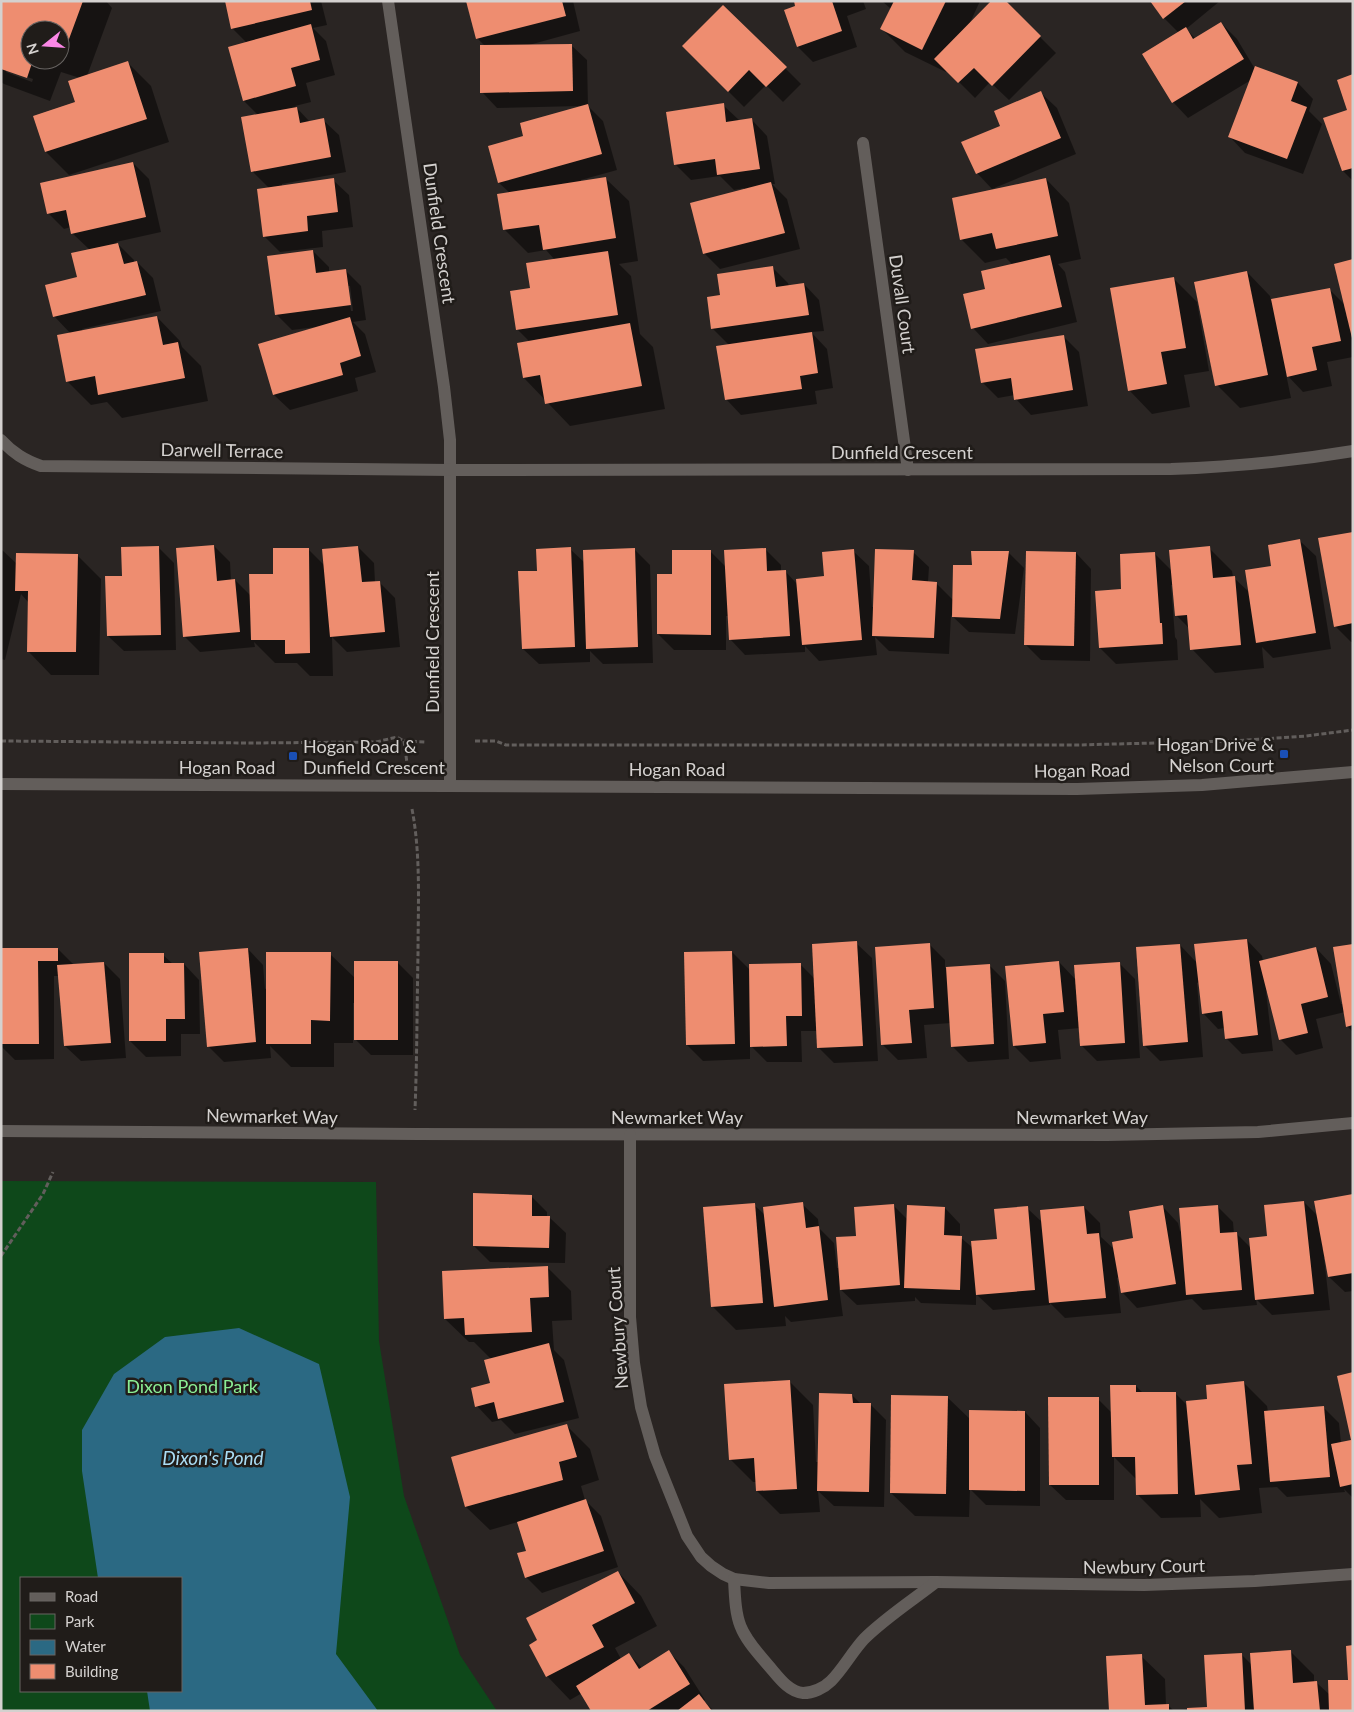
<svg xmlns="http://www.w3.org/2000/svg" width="1354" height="1712" font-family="Lato,sans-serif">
<rect width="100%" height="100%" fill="#2a2523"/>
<path fill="#0e481a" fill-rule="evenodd" d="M1,1181L376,1182L379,1341L404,1496L460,1655L497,1711H1ZM21,1578H181V1691H21Z"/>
<polygon fill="#2b6983" points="239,1328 319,1364 350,1497 336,1654 378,1711 150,1711 147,1691 181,1691 181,1578 98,1578 82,1471 82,1430 114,1374 165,1337"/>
<g fill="#0007" fill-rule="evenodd">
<path d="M1,1H106L112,8L87,76L128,63L151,86L169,142L69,175L46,152L76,103L80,78L61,72L50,101L4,84L1,82ZM30,30H60V60H30ZM6,70L33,79L32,82L6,72Z"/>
<polygon points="226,1 321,1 327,25 313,28 326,41 335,75 306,83 311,102 295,106 310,122 323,120 339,135 346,172 282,184 282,186 333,180 349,195 353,227 322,231 323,247 280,252 265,237 269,188 252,171 258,115 244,101 247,43 232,28"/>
<polygon points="471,1 573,1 580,31 529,45 571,45 587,60 588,106 603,121 617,170 581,180 581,182 605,178 629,201 638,261 619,264 631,276 640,334 653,347 665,409 570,426 524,378 530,342 517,329 531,289 555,260 546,250 528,253 505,230 510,193 499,183 525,137 581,106 497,108 482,92 485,46 477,38"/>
<polygon points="795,1 863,1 866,9 847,16 857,47 813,62 798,47"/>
<polygon points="882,1 980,1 969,25 1004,1 1056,53 1009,100 990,82 975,98 947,70 946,72 905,52 882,29 891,9"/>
<polygon points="1151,1 1220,1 1186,29 1196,39 1221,23 1237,39 1255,69 1298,83 1313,99 1309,111 1322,124 1303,174 1245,153 1230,137 1251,80 1188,118 1173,102 1179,33 1164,18"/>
<polygon points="723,6 801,84 783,102 766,85 744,107 683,46"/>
<polygon points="1353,76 1353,181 1343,171"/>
<polygon points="1041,93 1057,108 1076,154 992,189 977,173 1002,126"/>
<polygon points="723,105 739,120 752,120 767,136 775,184 772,184 787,199 800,249 720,269 704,253 744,190 744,188 734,190 720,176 691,180 675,164"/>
<polygon points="133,163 149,179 161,232 116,242 134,260 134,263 137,262 153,278 161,311 82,329 83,331 157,317 180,341 182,347 201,366 208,401 122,418 107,402 91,405 67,381 71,334 54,316 78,278 90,250 72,233 71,227 64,229 48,213"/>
<polygon points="1046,179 1069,203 1081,259 1058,264 1065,272 1077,322 988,344 973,328 987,290 1013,265 1006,258 985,263 961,239"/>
<path d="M313,251L329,267V272L345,270L361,286L366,320L353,322L365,334L376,372L355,378L358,391L290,410L274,395L259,345L316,327L292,330L277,315ZM347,286H350L353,311H351Z"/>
<polygon points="1353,261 1353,357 1327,362 1332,386 1303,392 1286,374 1291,398 1240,408 1217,385 1247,272 1270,296 1271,301 1329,289 1345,305"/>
<polygon points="773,268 788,283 789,286 804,284 819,300 824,331 811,332 827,349 833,388 815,391 817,404 741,415 726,399 729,345 712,328 721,296"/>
<polygon points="1173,278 1197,302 1209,371 1184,375 1190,407 1152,414 1129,390"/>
<polygon points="1063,336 1079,352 1088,406 1031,415 1016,399 1015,395 998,398 982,382"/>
<polygon points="1353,534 1353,642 1351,642 1335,626"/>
<polygon points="1300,541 1316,556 1331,649 1273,658 1262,647 1264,668 1215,673 1192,649 1190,629 1176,615 1174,585 1171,585 1175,637 1177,640 1178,660 1116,664 1100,648 1123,590 1154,553 1172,571 1209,548 1232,571 1233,577 1249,592"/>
<polygon points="214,546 230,562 231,581 235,580 251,596 275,575 308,549 325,566 358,547 374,563 375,582 379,582 395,598 400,647 347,652 332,637 333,676 310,676 297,663 275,663 254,642 255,647 200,652 184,636"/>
<polygon points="158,547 174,563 176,650 124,651 108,636 123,577"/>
<polygon points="1,549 17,564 78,556 101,579 99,675 51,675 28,651 29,603 21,594 5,660 1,659"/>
<polygon points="570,549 585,563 634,549 650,565 653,663 603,664 590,651 590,662 539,664 523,649 538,572"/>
<polygon points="765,549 781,565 781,572 786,572 797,584 825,578 853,551 869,566 872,607 874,607 913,552 929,567 928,582 936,583 953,600 973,567 1008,552 1024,568 1015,634 969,632 951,615 949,654 889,651 875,637 877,655 819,661 805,646 805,652 745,655 730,639 729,616 726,616 726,650 674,650 658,634 673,576 711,552 726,567"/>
<polygon points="1076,553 1091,569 1090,661 1041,660 1026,645"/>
<polygon points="1247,940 1262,956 1263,961 1316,948 1331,964 1341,1004 1343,1004 1353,945 1353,1032 1347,1026 1345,1012 1316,1019 1323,1048 1296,1055 1280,1039 1268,991 1266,992 1273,1051 1242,1054 1226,1038 1225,1028 1218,1029 1203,1013 1199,982 1197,983 1203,1057 1160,1061 1144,1045 1180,945 1197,963"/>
<polygon points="856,943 872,958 878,1061 834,1063 819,1048 818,1031 801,1031 802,1062 767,1062 750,1045 750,1059 703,1061 687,1045 732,952 750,970 800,964 815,979"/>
<polygon points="929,944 945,960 945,968 989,965 1005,981 1009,1059 968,1062 952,1046 951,1023 924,1025 927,1058 898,1060 883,1045"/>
<polygon points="1,949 58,949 74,965 104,963 120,979 126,1058 81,1061 65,1046 60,976 54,976 54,1059 15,1060 1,1046"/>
<polygon points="248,949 263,965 265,989 330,954 356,979 397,962 413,978 413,1055 371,1055 356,1040 356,1003 353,1003 353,1043 334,1043 334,1067 291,1067 270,1046 271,1058 224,1062 208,1046"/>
<polygon points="163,955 173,964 184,964 199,980 200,1034 181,1034 181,1056 146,1057 130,1041"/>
<polygon points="1059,962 1076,980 1119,963 1135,979 1140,1058 1097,1061 1081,1045 1080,1028 1058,1030 1061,1059 1030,1062 1014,1046"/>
<polygon points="531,1196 547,1212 547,1217 550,1218 566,1233 565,1263 490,1262 474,1246"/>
<polygon points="1353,1196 1353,1291 1345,1292 1329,1277 1326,1258 1324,1258 1330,1310 1272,1315 1256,1299 1257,1305 1203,1310 1192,1299 1137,1308 1122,1292 1119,1277 1117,1278 1121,1313 1065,1318 1050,1303 1050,1305 993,1310 976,1294 976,1305 921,1303 915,1297 915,1301 857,1305 839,1288 843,1316 791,1322 785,1316 786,1326 736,1330 713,1307 754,1205 765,1215 802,1204 818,1219 819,1228 834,1243 837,1268 839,1268 857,1237 894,1206 908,1220 945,1208 960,1224 960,1237 973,1248 998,1240 1027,1208 1043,1223 1084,1207 1100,1223 1101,1237 1115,1250 1135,1239 1163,1207 1178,1223 1180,1231 1217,1206 1233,1222 1234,1234 1236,1233 1251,1248 1268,1237 1304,1202 1319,1217"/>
<polygon points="547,1267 571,1291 572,1320 552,1321 554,1350 564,1360 579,1418 515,1434 501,1420 492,1422 477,1406 492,1384 491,1359 474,1342 469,1342 445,1319"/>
<polygon points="1353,1373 1353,1498 1344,1489 1345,1492 1287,1497 1277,1487 1259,1488 1262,1513 1219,1518 1200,1499 1201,1517 1161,1518 1137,1494 1137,1480 1114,1457 1114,1500 1066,1500 1050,1485 1098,1399 1112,1413 1136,1386 1143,1393 1175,1393 1187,1405 1208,1400 1244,1383 1267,1406 1268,1412 1323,1407 1339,1423 1341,1443 1352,1441"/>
<polygon points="789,1381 813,1405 816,1462 818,1462 852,1395 861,1404 870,1404 886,1420 884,1507 834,1506 818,1491 820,1512 780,1514 757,1491 756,1482 753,1482 730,1459"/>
<polygon points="947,1397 971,1420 1025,1412 1040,1428 1040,1506 986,1505 970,1489 969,1517 915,1516 891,1493"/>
<polygon points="567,1426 590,1449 599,1480 581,1486 585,1500 601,1516 618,1567 542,1593 526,1577 528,1551 518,1522 490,1530 466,1507 452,1458"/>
<polygon points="618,1572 641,1596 657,1626 615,1648 621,1659 629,1654 642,1668 669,1652 684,1667 705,1700 704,1701 714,1711 593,1711 582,1693 570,1700 547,1676"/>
<polygon points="1290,1651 1314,1675 1314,1683 1317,1683 1330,1695 1349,1681 1353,1711 1188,1711 1208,1708 1241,1654 1252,1665"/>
<polygon points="1141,1656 1165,1679 1166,1705 1168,1705 1174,1711 1111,1711"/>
</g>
<g fill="#ee8d70">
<polygon points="1,1 83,1 62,58 60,57 60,30 30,30 30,60 33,60 27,78 1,69"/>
<polygon points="225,1 310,1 312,10 231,29"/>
<polygon points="466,1 562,1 566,16 476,39"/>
<polygon points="794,1 832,1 842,31 797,47 784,10 795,6"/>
<polygon points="894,1 946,1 922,50 880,29"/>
<polygon points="991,1 1006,1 1041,36 992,86 974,68 958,83 934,59"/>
<polygon points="1150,1 1186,1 1163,19"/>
<polygon points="723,5 787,67 766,87 749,70 728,92 682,46"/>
<polygon points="1221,22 1244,59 1172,103 1142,54 1186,27 1193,39"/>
<polygon points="311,24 320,60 291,68 296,86 243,101 228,47"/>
<polygon points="572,44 573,91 480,93 480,45"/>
<polygon points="128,61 147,119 45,152 33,116 75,102 68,81"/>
<polygon points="1255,66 1298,82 1291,101 1307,107 1287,159 1228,137"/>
<polygon points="1353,74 1353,168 1342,171 1323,118 1347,110 1337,80"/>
<polygon points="1041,91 1061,138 976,174 961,142 1000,126 994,111"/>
<polygon points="724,103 726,122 752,118 760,169 717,175 715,159 674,165 666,112"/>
<polygon points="588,104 602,154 498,183 488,146 523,136 520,123"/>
<polygon points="297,107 300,123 324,118 331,157 251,172 241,117"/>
<polygon points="133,162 146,217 71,234 66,210 47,214 40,183"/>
<polygon points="606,177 616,238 543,250 539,225 503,230 497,194"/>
<polygon points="334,178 338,212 307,216 308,231 263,237 257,189"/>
<polygon points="1046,178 1058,236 996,249 992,233 960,240 952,198"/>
<polygon points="771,182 785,233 703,254 690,203"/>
<polygon points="118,243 124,264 137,261 146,295 53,317 45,285 77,277 71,253"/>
<polygon points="313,250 316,273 346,269 351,305 275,315 267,256"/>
<polygon points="608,251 618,315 516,330 510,291 530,288 526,263"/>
<polygon points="1050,255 1062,307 971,329 963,294 985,289 981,271"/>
<polygon points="1353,259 1353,338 1352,338 1334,264"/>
<polygon points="773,266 776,287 804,283 809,315 711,329 707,297 720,295 717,274"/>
<polygon points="1247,271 1268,375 1215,386 1194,282"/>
<polygon points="1174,277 1186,348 1161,352 1167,384 1128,391 1110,288"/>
<polygon points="1330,288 1341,341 1312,347 1317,370 1287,377 1271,299"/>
<polygon points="157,316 163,345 178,342 185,378 98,395 95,376 66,382 57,335"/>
<polygon points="350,317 361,356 340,363 343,375 273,395 258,344"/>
<polygon points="630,323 642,386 545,404 540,375 523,378 517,343"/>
<polygon points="812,332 818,373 800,376 802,389 725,400 716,346"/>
<polygon points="1064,335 1073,390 1014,400 1011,378 981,383 975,349"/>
<polygon points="1353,532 1353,623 1334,627 1318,538"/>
<polygon points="1300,539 1316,633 1256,643 1245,570 1271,566 1268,545"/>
<polygon points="214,545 217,581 235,579 240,632 183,637 176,548"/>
<polygon points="159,546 161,635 107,636 105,576 122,576 121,547"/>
<polygon points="358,546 362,582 380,581 385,632 330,637 322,549"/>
<polygon points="1210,546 1213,578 1235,576 1241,645 1190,650 1187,615 1175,616 1169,550"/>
<polygon points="571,547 575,647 522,649 518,571 537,571 536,549"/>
<polygon points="273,548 309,548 310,653 285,654 285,640 251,640 249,574 273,574"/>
<polygon points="635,548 638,647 586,649 583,550"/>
<polygon points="766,548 767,571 786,570 790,636 729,640 724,550"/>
<polygon points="854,549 862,640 802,645 796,579 824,576 822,552"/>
<polygon points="875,549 914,550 912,580 937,582 934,638 872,636"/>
<polygon points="672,550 711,550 711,635 657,634 657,574 672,574"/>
<polygon points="971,551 1009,551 1000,619 952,617 953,565 972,565"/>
<polygon points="1026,551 1076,552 1074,646 1024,645"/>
<polygon points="1155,552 1160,623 1162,623 1163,644 1099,648 1095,591 1121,589 1120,554"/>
<polygon points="16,553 78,554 76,652 27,652 28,591 15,591"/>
<polygon points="1247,939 1258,1035 1225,1039 1222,1011 1202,1014 1194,944"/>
<polygon points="857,941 863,1046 817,1048 812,944"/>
<polygon points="930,943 934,1008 909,1010 912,1043 881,1045 875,947"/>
<polygon points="1180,944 1188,1042 1143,1046 1136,947"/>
<polygon points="1353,944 1353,1025 1346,1027 1333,947"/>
<polygon points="1316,947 1328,997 1301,1004 1308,1033 1279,1040 1259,961"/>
<polygon points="1,948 58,948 58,961 38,961 39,1044 1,1044"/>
<polygon points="248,948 256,1042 207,1047 199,952"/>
<polygon points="732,951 735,1044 686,1045 684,952"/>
<polygon points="266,952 331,952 330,1021 311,1020 311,1044 266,1044"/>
<polygon points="129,953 164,953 164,963 184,963 185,1019 166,1019 166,1041 129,1041"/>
<rect x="354" y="961" width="44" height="79"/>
<polygon points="1059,961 1064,1012 1043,1014 1046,1043 1013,1046 1005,966"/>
<polygon points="104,962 111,1043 64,1046 57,965"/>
<polygon points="1120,962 1125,1043 1080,1046 1074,965"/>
<polygon points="801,963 802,1016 786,1016 787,1046 750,1047 749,964"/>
<polygon points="990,964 994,1044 951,1047 946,967"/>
<polygon points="473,1193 532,1195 532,1216 550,1216 549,1248 473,1246"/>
<polygon points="1353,1194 1353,1273 1328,1277 1314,1201"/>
<polygon points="1304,1201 1314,1294 1255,1300 1249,1238 1267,1236 1264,1205"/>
<polygon points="803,1202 806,1228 819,1226 828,1300 774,1307 763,1207"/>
<polygon points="755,1203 763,1303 711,1307 703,1207"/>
<polygon points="894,1204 900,1285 840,1290 836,1237 856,1236 854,1207"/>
<polygon points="907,1205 945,1207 944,1235 962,1236 960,1290 904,1288"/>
<polygon points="1163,1205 1176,1284 1121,1293 1112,1242 1133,1238 1129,1211"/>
<polygon points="1218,1205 1220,1233 1237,1232 1242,1290 1186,1295 1179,1208"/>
<polygon points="1028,1206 1035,1290 976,1295 971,1241 997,1239 994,1209"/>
<polygon points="1084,1206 1087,1234 1099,1233 1106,1298 1049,1303 1040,1210"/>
<polygon points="548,1266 549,1297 530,1298 532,1332 465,1335 464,1318 444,1319 442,1271"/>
<polygon points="549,1343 564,1402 498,1419 494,1402 475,1407 471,1388 490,1383 484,1360"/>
<polygon points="1353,1372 1353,1484 1340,1487 1331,1444 1351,1440 1337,1376"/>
<polygon points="790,1380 797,1489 756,1491 754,1458 729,1460 724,1384"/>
<polygon points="1244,1381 1252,1464 1237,1465 1240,1490 1195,1495 1186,1401 1207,1399 1206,1385"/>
<polygon points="1110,1385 1136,1385 1136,1392 1176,1392 1178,1494 1136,1495 1135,1457 1112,1457"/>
<polygon points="819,1393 852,1394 853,1403 871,1403 869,1492 817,1491"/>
<polygon points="891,1395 948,1396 946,1494 890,1493"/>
<polygon points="1048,1397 1099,1397 1099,1485 1049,1485"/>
<polygon points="1324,1406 1330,1477 1270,1482 1264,1411"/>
<polygon points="969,1410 1025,1411 1025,1491 969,1490"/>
<polygon points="567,1424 577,1457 559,1462 563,1480 465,1507 451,1457"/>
<polygon points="586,1499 604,1551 525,1578 517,1553 526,1551 517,1522"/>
<polygon points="618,1571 635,1603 592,1625 604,1647 546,1677 529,1645 537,1640 526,1618"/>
<polygon points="1353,1645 1353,1711 1329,1711 1328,1680 1348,1680 1346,1646"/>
<polygon points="669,1650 690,1684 647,1711 591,1711 576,1686 629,1653 639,1669"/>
<polygon points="1291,1650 1293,1683 1317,1681 1320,1711 1254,1711 1250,1653"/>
<polygon points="1242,1653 1245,1711 1187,1711 1187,1708 1207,1707 1204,1655"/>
<polygon points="1142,1654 1145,1705 1169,1704 1169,1711 1109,1711 1106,1656"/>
<polygon points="699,1694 712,1711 677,1711"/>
</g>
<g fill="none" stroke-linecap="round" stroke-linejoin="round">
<g stroke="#625e5c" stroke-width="3" stroke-dasharray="5 2.5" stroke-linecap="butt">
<polyline points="1,741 249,743 376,742 397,737 404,741 426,742"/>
<polyline points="404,741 407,763"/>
<polyline points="475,741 496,741 506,745 1077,745 1233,741 1306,736 1353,730"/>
<path d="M412,809C421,856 418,906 418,954C417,1006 417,1058 415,1110"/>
<polyline points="1,1256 43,1194 53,1172"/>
</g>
<g stroke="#635e5b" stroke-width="12">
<polyline points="388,1 444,387 450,440 450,785"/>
<polyline points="863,143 908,470"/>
<path d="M1,440C13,453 24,460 41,466L451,470L1171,469C1232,467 1293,461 1353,451"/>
<polyline points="1,1131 416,1134 1107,1135 1258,1132 1353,1123"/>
<polyline points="630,1135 630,1317 634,1363 641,1407 655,1456 687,1536 701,1557 711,1566 723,1574 734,1579 769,1583 936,1582 1144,1585 1255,1581 1353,1574"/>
<path d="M734,1579C736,1624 738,1631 768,1665C777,1675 788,1692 803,1693C813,1693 824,1688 831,1681C843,1669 852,1652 864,1639C885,1618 913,1600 936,1582"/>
</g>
<polyline stroke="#635e5b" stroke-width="12" points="1,784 1077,789 1202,785 1353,772"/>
</g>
<g fill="#1a4fb4" stroke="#201c19" stroke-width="2">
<rect x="1279" y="749" width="10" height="10" rx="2.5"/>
<rect x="288" y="751" width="10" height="10" rx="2.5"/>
</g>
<g text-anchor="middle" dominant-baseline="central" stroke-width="5" stroke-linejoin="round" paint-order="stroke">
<g font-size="18" fill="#d4d1cf" stroke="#201c19">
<text transform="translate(440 233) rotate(82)">Dunfield Crescent</text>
<text transform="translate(903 304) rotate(82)">Duvall Court</text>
<text transform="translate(222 450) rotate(1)">Darwell Terrace</text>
<text x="902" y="452">Dunfield Crescent</text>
<text transform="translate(432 642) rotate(-90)">Dunfield Crescent</text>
<text x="227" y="767">Hogan Road</text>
<text x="677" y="769">Hogan Road</text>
<text transform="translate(1082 770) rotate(-1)">Hogan Road</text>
<text transform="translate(272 1116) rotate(1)">Newmarket Way</text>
<text x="677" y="1117">Newmarket Way</text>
<text x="1082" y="1117">Newmarket Way</text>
<text transform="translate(617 1328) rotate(-94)">Newbury Court</text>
<text transform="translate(1144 1566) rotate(-1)">Newbury Court</text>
</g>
<g font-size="18" fill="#d4d1cf" stroke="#201c19" text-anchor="end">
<text x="1274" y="744">Hogan Drive &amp;<tspan x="1274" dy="21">Nelson Court</tspan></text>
<text x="303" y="746" text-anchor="start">Hogan Road &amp;<tspan x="303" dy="21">Dunfield Crescent</tspan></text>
</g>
<g font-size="18" fill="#8bef95" stroke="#201c19">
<text x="192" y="1386">Dixon Pond Park</text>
</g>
<g font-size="19" font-style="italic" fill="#aaddf5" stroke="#201c19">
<text x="213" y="1457">Dixon's Pond</text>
</g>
</g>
<rect width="1354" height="1712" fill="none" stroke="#d4d1cf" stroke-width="5"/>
<rect x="20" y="1577" width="162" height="115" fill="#201c19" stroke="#686462"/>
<rect x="30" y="1593" width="25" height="8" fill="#635e5b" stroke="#686462"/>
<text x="65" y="1602" font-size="15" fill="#d4d1cf">Road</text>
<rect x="30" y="1614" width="25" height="15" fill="#0e481a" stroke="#686462"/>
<text x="65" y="1627" font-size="15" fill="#d4d1cf">Park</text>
<rect x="30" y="1640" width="25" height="15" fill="#2b6983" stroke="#686462"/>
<text x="65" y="1652" font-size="15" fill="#d4d1cf">Water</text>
<rect x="30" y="1664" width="25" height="15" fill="#ee8d70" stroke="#686462"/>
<text x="65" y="1677" font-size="15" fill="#d4d1cf">Building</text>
<g transform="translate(45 45) rotate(253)"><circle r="24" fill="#201c19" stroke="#686462"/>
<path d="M0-4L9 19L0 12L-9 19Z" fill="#fb87e6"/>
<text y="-8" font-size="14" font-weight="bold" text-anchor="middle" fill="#d4d1cf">N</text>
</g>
</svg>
